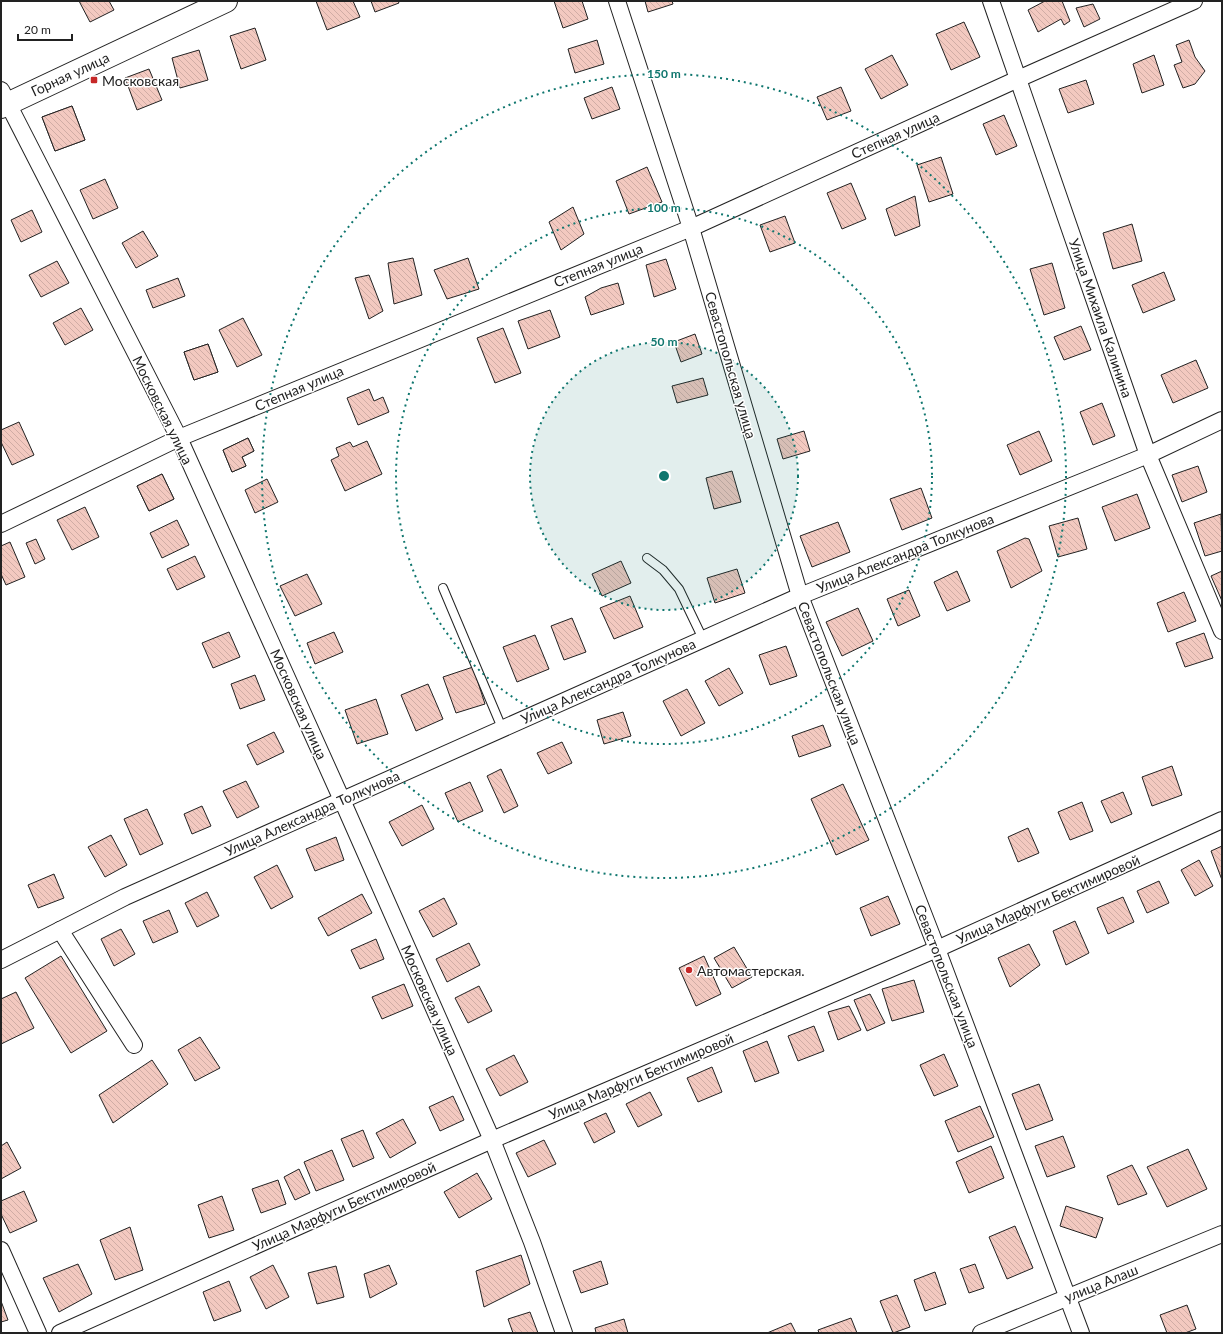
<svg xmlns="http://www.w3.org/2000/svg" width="1223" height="1334" font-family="Lato,sans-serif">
<defs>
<pattern id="building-back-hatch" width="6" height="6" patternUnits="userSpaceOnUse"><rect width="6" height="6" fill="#f3c9c0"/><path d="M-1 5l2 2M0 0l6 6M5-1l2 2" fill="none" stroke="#d0aca5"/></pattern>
</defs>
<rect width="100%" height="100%" fill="#fff"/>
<g fill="url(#building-back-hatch)" stroke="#222">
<polygon points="79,1 109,1 114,10 90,22"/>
<polygon points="316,1 353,1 360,17 327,30"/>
<polygon points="371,1 398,1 399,3 375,12"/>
<polygon points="554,1 582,1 588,19 563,28"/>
<polygon points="645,1 672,1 673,4 648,12"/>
<polygon points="1045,1 1062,1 1070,21 1064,25 1061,19 1038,32 1028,10"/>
<polygon points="1093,4 1100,19 1084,27 1076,8"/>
<polygon points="964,22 980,57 951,70 936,34"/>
<polygon points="255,28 266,60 241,69 230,36"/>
<polygon points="597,40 604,64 575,73 568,49"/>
<polygon points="1189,40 1195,57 1205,71 1195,84 1183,88 1174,65 1182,62 1176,45"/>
<polygon points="199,50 208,80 180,88 172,58"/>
<polygon points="892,55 908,85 881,99 865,69"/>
<polygon points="1154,55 1164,85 1142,93 1133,64"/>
<polygon points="149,69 162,100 137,110 125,78"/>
<polygon points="1086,80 1094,104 1068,113 1059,89"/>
<polygon points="612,87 620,109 592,119 584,98"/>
<polygon points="841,87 851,111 827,120 817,97"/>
<polygon points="72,106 85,140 55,151 42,117"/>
<polygon points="72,106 85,140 55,151 42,117"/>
<polygon points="1004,115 1017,146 996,155 983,124"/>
<polygon points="941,157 953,194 929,202 917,165"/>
<polygon points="647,167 662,202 629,214 616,181"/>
<polygon points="105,179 118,208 93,219 80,190"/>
<polygon points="851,183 866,219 842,229 827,193"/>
<polygon points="915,196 920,226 895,236 886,209"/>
<polygon points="573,207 584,234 561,250 549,222"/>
<polygon points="32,210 42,232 21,242 11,220"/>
<polygon points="785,216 795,243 770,252 760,225"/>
<polygon points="1132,224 1142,261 1113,269 1103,233"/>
<polygon points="143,231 158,256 136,268 122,243"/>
<polygon points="413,258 422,295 394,304 388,263"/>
<polygon points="468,258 479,289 447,299 434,270"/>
<polygon points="666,259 676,289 654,297 646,265"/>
<polygon points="57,261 69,283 41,297 29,275"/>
<polygon points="1052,263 1065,308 1044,315 1030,269"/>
<polygon points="1164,272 1175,300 1143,313 1132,285"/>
<polygon points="369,275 383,311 369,319 355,278"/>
<polygon points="178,278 185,296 153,308 146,290"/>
<polygon points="618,283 624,304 591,315 585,297 601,288"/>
<polygon points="81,308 93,330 65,345 53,323"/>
<polygon points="550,310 560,337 528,349 518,321"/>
<polygon points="243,318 262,355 237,367 219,330"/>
<polygon points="1081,326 1091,350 1064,360 1054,337"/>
<polygon points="503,328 521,373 495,383 477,338"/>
<polygon points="695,334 702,354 681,362 674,342"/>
<polygon points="208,344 218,372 194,380 184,352"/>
<polygon points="208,344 218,372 194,380 184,352"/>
<polygon points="1196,360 1208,388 1173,403 1161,375"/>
<polygon points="703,378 708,395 677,403 672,386"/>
<polygon points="369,389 374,401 383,397 389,412 358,425 347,398"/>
<polygon points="1102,403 1115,436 1093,445 1080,412"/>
<polygon points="19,422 34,455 12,465 1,442 1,430"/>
<polygon points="804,431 810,451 783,459 777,439"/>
<polygon points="1039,431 1052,461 1020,475 1007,445"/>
<polygon points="248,438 254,451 242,457 246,466 232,472 223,450"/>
<polygon points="248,438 254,451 242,457 246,466 232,472 223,450"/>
<polygon points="367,441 382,474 345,491 331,460 339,456 336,448 350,442 353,447"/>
<polygon points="1198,466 1207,492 1182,502 1172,475"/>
<polygon points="732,471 741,502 714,509 706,478"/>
<polygon points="162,474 174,499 149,511 137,486"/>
<polygon points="162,474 174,499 149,511 137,486"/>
<polygon points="267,479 278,502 255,513 245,490"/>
<polygon points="921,488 932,518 902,530 890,499"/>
<polygon points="1137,494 1150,528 1115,541 1102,507"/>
<polygon points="85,507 99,537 72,550 57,520"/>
<polygon points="1221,514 1222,551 1205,556 1194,523"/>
<polygon points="1078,518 1087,549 1058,557 1049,526"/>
<polygon points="177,520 189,545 162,558 150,533"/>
<polygon points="838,522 850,552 812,567 800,536"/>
<polygon points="1025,538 1029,539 1042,571 1011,588 997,551"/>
<polygon points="36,539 45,559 35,564 26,543"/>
<polygon points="10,542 25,577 6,585 1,574 1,546"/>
<polygon points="195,556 205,577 177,590 167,569"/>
<polygon points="621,561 631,583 602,596 592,574"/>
<polygon points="737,569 745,593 715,603 707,578"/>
<polygon points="957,571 970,601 947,611 934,582"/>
<polygon points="1222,571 1222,601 1211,576"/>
<polygon points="307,574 322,604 295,616 280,586"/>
<polygon points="909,590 920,616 898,626 887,599"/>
<polygon points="1184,592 1196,621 1168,632 1157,603"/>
<polygon points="630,596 643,627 614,639 600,608"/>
<polygon points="858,608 873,641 842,656 826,622"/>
<polygon points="572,618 586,652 564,660 551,626"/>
<polygon points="229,632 240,657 213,668 202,643"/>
<polygon points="334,632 343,652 315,664 307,643"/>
<polygon points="1204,633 1213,658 1185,667 1176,643"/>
<polygon points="535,635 549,669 517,682 503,647"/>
<polygon points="786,646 797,676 770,685 759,655"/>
<polygon points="473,667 485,704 456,713 443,677"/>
<polygon points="729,668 743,693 719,706 705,681"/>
<polygon points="255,675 265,700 240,709 231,684"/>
<polygon points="428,684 443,719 416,731 401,695"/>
<polygon points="687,689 705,723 681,736 663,701"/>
<polygon points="376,699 388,734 357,744 345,710"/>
<polygon points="623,712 631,736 604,744 597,720"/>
<polygon points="823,725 831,746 799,757 792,736"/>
<polygon points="274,732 284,752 257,765 247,745"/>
<polygon points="562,742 572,763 548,774 537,753"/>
<polygon points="1172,766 1182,795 1152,806 1142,777"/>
<polygon points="501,769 518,806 504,813 487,776"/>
<polygon points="246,781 259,807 237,818 223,791"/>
<polygon points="470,782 483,811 458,822 445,793"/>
<polygon points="843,784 869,840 836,855 811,799"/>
<polygon points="1123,792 1132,814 1111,823 1101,801"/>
<polygon points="1082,802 1093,831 1070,840 1058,812"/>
<polygon points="422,805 434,829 402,846 389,822"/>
<polygon points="202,806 211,826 192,834 184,814"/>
<polygon points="147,809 163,844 140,855 124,819"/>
<polygon points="1028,828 1039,853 1018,862 1008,837"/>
<polygon points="111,835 127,865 105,877 88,847"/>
<polygon points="336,837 344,860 315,871 306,849"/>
<polygon points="1222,846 1222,880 1211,851"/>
<polygon points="1199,860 1213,886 1195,896 1181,870"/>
<polygon points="277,865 293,897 271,909 254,877"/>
<polygon points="54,874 64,898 38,908 28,885"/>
<polygon points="1159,881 1169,903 1147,913 1137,891"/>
<polygon points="207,892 219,916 197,927 185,903"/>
<polygon points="362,894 372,913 328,936 318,918"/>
<polygon points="888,896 900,924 871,936 860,908"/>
<polygon points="1123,897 1134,922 1108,934 1097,908"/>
<polygon points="444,898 457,924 433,937 419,911"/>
<polygon points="169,910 178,932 153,943 143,921"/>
<polygon points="1075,921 1089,953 1066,965 1053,931"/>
<polygon points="121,929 135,954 114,966 101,939"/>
<polygon points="376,939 384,959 360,969 351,950"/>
<polygon points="469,943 480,965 447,982 436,959"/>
<polygon points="1029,944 1040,965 1010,987 998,958"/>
<polygon points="734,947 752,977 732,988 714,958"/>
<polygon points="61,956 107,1031 71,1053 25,978"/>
<polygon points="704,956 721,994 696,1006 679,968"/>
<polygon points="914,980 924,1012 892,1021 882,989"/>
<polygon points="404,984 413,1006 382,1019 372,997"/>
<polygon points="479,986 492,1011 468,1023 455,998"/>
<polygon points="16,992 34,1028 1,1044 1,999"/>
<polygon points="870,994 885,1023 867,1031 854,1000"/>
<polygon points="849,1006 861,1030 838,1040 828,1012"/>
<polygon points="814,1026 824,1051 798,1061 788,1036"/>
<polygon points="200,1037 220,1068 195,1081 178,1050"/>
<polygon points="767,1041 779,1073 755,1082 743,1051"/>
<polygon points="944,1054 958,1086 934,1096 920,1065"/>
<polygon points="514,1055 528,1082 500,1096 486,1069"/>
<polygon points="152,1060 168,1084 113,1123 99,1095"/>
<polygon points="712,1067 722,1092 698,1102 687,1078"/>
<polygon points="1039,1084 1053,1120 1026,1130 1012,1094"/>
<polygon points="650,1092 662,1115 638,1127 626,1104"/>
<polygon points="453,1096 464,1120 440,1131 429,1107"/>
<polygon points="980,1106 994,1137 958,1152 945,1121"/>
<polygon points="606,1113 615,1132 594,1143 584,1123"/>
<polygon points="403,1119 416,1143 390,1158 376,1133"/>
<polygon points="363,1130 374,1158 353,1167 341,1139"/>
<polygon points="1063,1136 1075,1167 1047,1177 1035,1146"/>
<polygon points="544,1140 556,1164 528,1177 516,1153"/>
<polygon points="7,1142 21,1168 1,1179 1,1146"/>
<polygon points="991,1146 1004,1178 969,1193 956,1162"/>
<polygon points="1188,1149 1207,1189 1167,1207 1147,1167"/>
<polygon points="332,1150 344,1180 316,1191 304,1162"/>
<polygon points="1132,1165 1147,1194 1118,1205 1107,1176"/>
<polygon points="299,1169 310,1193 295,1200 284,1177"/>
<polygon points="477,1173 492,1199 459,1218 444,1192"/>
<polygon points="278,1180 286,1204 261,1213 252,1189"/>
<polygon points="24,1191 37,1221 10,1233 1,1214 1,1201"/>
<polygon points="222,1196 234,1230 209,1238 198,1205"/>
<polygon points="1066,1206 1103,1218 1096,1238 1060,1226"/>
<polygon points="1015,1226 1033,1268 1007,1279 989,1237"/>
<polygon points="130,1227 143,1270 115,1280 100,1240"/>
<polygon points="521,1255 530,1284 484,1307 476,1271"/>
<polygon points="601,1261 608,1284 581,1293 573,1271"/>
<polygon points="78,1264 92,1294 59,1312 43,1278"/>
<polygon points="975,1264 984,1288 969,1293 960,1269"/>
<polygon points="273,1265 289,1297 266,1309 250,1277"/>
<polygon points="389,1265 397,1284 370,1298 364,1274"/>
<polygon points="336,1266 344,1297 317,1304 308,1273"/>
<polygon points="935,1272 946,1304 925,1311 914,1280"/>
<polygon points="229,1281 241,1311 214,1321 203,1292"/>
<polygon points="897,1295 910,1327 893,1333 880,1301"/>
<polygon points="1,1301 8,1320 1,1322"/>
<polygon points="1187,1305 1196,1329 1185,1333 1167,1333 1160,1315"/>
<polygon points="530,1312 538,1333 513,1333 508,1319"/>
<polygon points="851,1318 857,1333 819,1333 818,1330"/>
<polygon points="624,1319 628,1333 596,1333 595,1328"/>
<polygon points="791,1323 796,1333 767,1333"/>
</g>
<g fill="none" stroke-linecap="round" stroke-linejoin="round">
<defs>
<g id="lane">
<polyline points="647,558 663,570 679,589 703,639"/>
<polyline points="443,588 502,728"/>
</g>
<g id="street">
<polyline points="617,1 691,228 800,596 937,949 1081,1333"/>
<polyline points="991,1 1148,455 1222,631"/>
<polyline points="1,90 179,438 342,800 492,1140 532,1242 564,1333"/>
<polyline points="1,524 179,438 691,228 1018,79 1194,1"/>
<polyline points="60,930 134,1045"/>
<polyline points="1,960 125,897 800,596 1148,455 1222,420"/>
<polyline points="1,1250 38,1333"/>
<polyline points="60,1333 492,1140 937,949 1222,820"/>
<polyline points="981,1333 1222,1234"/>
</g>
<polyline id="secondary" points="1,107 226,1"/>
</defs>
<use href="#lane" stroke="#222" stroke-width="10"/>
<use href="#street" stroke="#222" stroke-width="18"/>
<use href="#secondary" stroke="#222" stroke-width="24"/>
<use href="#lane" stroke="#fff" stroke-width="8"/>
<use href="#street" stroke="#fff" stroke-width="16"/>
<use href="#secondary" stroke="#fff" stroke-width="22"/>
</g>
<circle cx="664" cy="476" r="134" fill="#0f766e" fill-opacity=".12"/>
<g fill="none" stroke="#0f766e" stroke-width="2" stroke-dasharray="2 4">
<circle cx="664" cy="476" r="134"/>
<circle cx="664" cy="476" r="268"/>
<circle cx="664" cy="476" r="402"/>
</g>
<g fill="#c62828" stroke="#fff" stroke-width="1.5">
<rect x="90" y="76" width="8" height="8" rx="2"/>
<circle cx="689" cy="970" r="4"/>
</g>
<g text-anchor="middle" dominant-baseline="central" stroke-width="3" stroke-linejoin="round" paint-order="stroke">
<g font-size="14" fill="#222" stroke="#fff">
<text transform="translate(70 74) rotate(-25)">Горная улица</text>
<text transform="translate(895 135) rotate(-24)">Степная улица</text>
<text transform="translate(598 265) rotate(-22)">Степная улица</text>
<text transform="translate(1101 318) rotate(71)">Улица Михаила Калинина</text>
<text transform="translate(731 365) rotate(74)">Севастопольская улица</text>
<text transform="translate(299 388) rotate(-23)">Степная улица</text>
<text transform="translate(163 410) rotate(64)">Московская улица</text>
<text transform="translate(905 553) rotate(-22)">Улица Александра Толкунова</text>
<text transform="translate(830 673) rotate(69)">Севастопольская улица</text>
<text transform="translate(608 681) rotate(-24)">Улица Александра Толкунова</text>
<text transform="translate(299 704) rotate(66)">Московская улица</text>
<text transform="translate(312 813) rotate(-24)">Улица Александра Толкунова</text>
<text transform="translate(1048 899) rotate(-24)">Улица Марфуги Бектимировой</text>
<text transform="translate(947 976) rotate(69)">Севастопольская улица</text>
<text transform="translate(430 1000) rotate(66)">Московская улица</text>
<text transform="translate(641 1076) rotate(-23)">Улица Марфуги Бектимировой</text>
<text transform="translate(344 1206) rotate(-24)">Улица Марфуги Бектимировой</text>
<text transform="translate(1101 1283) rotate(-22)">улица Алаш</text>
</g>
<g font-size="14" fill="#222" stroke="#fff" text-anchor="start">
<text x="102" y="80">Московская</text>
<text x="697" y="970">Автомастерская.</text>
</g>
</g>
<circle cx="664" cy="476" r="6" fill="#0f766e" stroke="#fff" stroke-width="2"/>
<g font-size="12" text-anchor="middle" font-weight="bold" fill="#0f766e" stroke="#fff" stroke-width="3" stroke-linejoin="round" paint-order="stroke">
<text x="664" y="78">150 m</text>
<text x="664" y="212">100 m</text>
<text x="664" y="346">50 m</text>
</g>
<rect width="1223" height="1334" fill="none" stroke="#222222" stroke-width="4"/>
<path d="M18 34v6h54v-6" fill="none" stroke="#222222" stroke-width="2"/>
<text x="24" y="34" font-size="12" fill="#222222" stroke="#ffffff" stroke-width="3" paint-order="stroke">20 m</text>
</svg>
